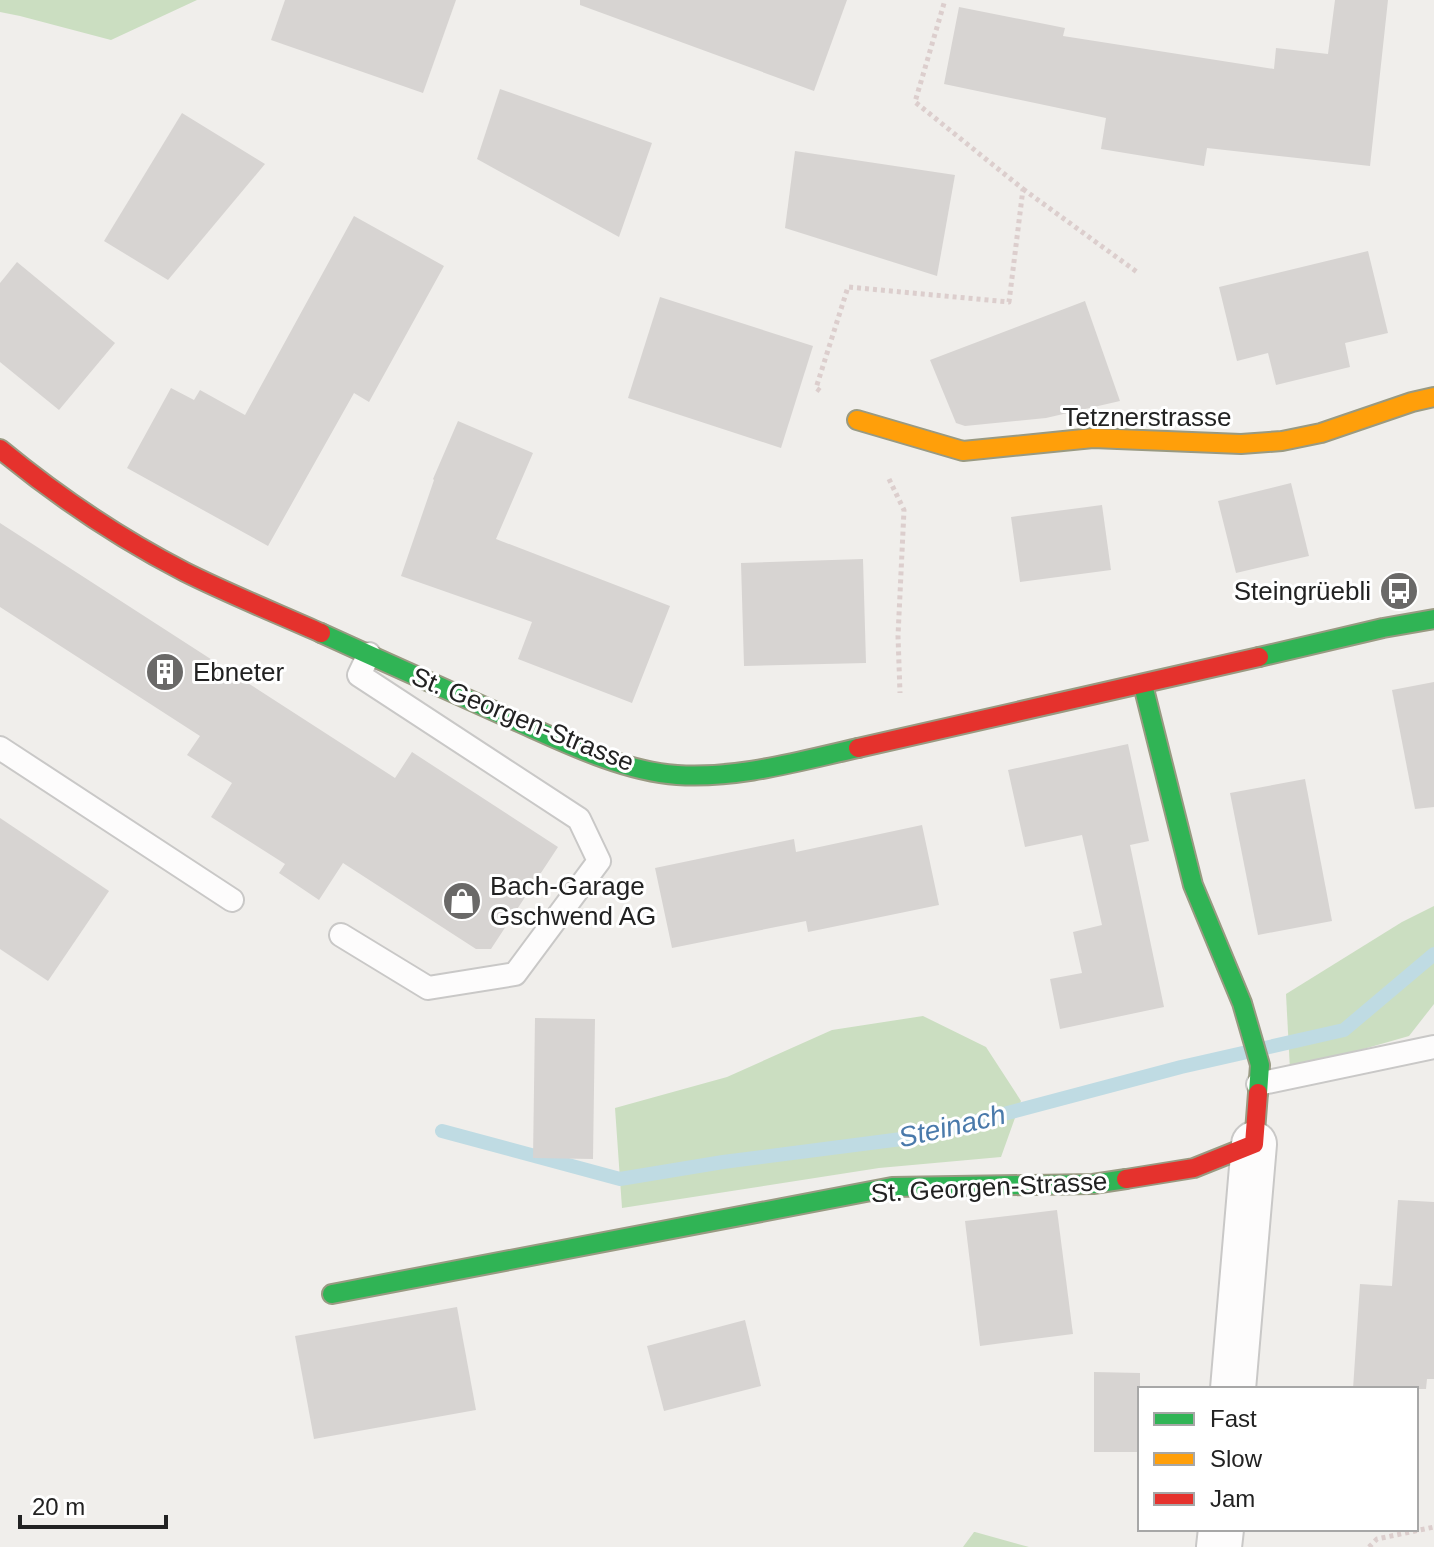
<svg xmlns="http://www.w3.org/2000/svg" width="1434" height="1547" font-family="Arial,sans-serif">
<rect width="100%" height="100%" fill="#f0eeeb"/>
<g fill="#cbdec1">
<polygon points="0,0 197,0 111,40 20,16 0,12"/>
<polygon points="1434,906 1434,1004 1409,1036 1290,1070 1286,994 1402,922"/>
<polygon points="923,1016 986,1047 1021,1101 1001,1157 879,1168 622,1208 615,1108 727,1077 832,1030"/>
<polygon points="974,1532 975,1532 1029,1547 963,1547"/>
</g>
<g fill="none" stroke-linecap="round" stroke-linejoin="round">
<polyline stroke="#bfdbe3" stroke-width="14" points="442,1131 620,1179 723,1162 917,1137 1181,1067 1344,1030 1434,954"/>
</g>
<g fill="#d7d4d2">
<polygon points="285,0 456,0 423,93 271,40"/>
<polygon points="580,0 847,0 814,91 580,5"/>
<polygon points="1335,0 1388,0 1370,166 1207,148 1204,166 1101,149 1106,118 944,84 959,7 1065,28 1063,36 1274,69 1276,48 1328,54"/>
<polygon points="500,89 652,143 619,237 477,159"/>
<polygon points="182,113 265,164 168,280 104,241"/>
<polygon points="795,151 955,175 937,276 785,228"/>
<polygon points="354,216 444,266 369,402 354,393 268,546 127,468 171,388 194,400 200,390 245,415"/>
<polygon points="1368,251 1388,333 1345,343 1350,367 1276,385 1268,353 1237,361 1219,287"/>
<polygon points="17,262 115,343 59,410 0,362 0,283"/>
<polygon points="660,297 813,346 781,448 628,398"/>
<polygon points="1085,301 1120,401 1046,418 965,426 956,423 930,360"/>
<polygon points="458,421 533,453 496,539 670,606 632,703 518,659 532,622 401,576 434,480 433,479"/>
<polygon points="1291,483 1309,556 1236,573 1218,501"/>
<polygon points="1102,505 1111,570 1020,582 1011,517"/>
<polygon points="0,523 395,778 412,752 558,847 491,949 476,949 343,863 319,900 279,873 285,864 211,817 232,783 187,755 200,736 0,607"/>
<polygon points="863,559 866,663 744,666 741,563"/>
<polygon points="1434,682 1434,807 1415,809 1392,690"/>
<polygon points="1128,744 1149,841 1130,845 1164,1007 1060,1029 1050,979 1082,973 1073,932 1102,925 1082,835 1025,847 1008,770"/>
<polygon points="1305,779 1332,921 1258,935 1230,793"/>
<polygon points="0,818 109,891 48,981 0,949"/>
<polygon points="922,825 939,905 808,932 806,921 672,948 655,868 794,839 796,852"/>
<polygon points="535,1018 595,1019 593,1159 533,1158"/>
<polygon points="1398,1200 1434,1202 1434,1379 1427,1379 1426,1389 1353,1389 1360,1284 1392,1286"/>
<polygon points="1057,1210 1073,1334 980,1346 965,1221"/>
<polygon points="457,1307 476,1410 314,1439 295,1336"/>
<polygon points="745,1320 761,1386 664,1411 647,1346"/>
<polygon points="1094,1372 1140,1373 1140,1452 1094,1452"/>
</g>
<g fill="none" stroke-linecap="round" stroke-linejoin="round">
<defs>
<g id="lane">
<polyline points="0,748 232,900"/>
<polyline points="341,935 428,988 515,974 599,861 579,819 359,675 369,654"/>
<polyline points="1258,1084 1434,1047"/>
</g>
<g id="street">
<polyline points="1233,1389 1254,1144"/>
<polyline points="1219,1547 1221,1529"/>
</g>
<g id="fast">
<path d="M321,633C382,661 443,688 505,716C558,739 619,771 677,775C739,779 799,761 858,748"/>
<polyline points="1259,657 1383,628 1434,619"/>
<polyline points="1143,685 1193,885 1242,1003 1260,1065 1258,1093"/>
<polyline points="332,1294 892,1187 1093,1184 1126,1179"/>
</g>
<polyline id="slow" points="857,420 963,451 1093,438 1241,444 1282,441 1321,433 1412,402 1434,397"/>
<g id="jam">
<path d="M0,449C57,496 119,538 185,572C229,594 276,613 321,633"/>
<polyline points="858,748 1259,657"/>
<polyline points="1126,1179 1194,1168 1254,1144 1258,1093"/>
</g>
</defs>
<use href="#lane" stroke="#c9c8c7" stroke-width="26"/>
<use href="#street" stroke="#c9c8c7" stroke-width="48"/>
<use href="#fast" stroke="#999a82" stroke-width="22"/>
<use href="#slow" stroke="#999a82" stroke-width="22"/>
<use href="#jam" stroke="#999a82" stroke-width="22"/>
<g stroke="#dccecd" stroke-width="5" stroke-dasharray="4 4" stroke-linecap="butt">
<polyline points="1023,189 1137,272"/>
<polyline points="820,391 816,388 848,287 1009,302 1023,189 915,102 945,0"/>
<polyline points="889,479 904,510 898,636 900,693"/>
<polyline points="1369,1547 1377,1539 1434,1527"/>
</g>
<use href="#lane" stroke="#fdfcfc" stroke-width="22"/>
<use href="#street" stroke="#fdfcfc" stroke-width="44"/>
<use href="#fast" stroke="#30b455" stroke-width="18"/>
<use href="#slow" stroke="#ff9f0a" stroke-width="18"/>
<use href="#jam" stroke="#e5322d" stroke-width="18"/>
</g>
<defs>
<symbol id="bus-disc" viewBox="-11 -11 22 22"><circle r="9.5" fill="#6a6968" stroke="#fff"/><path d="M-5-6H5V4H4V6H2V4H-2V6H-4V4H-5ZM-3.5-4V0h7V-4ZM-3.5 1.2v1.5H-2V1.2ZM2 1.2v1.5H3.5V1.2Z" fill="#fff"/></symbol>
<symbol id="building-disc" viewBox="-11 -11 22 22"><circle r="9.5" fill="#6a6968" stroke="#fff"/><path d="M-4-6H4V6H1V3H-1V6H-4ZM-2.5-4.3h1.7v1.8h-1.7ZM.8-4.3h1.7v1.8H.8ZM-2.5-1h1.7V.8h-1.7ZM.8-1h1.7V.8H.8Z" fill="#fff"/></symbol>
<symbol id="shop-disc" viewBox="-11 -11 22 22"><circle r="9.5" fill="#6a6968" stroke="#fff"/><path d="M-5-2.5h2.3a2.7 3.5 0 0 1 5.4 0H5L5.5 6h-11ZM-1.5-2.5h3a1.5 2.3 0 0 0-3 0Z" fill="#fff"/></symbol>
</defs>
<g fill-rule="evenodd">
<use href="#bus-disc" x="1377" y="569" width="44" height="44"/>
<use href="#building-disc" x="143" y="650" width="44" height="44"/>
<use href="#shop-disc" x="440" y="879" width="44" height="44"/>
</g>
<g text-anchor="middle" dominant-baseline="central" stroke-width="6" stroke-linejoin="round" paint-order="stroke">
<g font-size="26" fill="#222" stroke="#fff">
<text x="1147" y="417">Tetznerstrasse</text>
<text transform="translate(523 719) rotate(22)">St. Georgen-Strasse</text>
<text transform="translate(989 1187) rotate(-3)">St. Georgen-Strasse</text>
</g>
<g font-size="26" fill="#222" stroke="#fff" text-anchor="start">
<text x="1371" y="591" text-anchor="end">Steingrüebli</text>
<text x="193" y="672">Ebneter</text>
<text x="490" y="886">Bach-Garage<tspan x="490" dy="30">Gschwend AG</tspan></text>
</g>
<g font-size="28" font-style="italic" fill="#4a7aab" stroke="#fff">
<text transform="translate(952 1126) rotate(-13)">Steinach</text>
</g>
</g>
<rect x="1138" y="1387" width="280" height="144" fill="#ffffff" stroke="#a7a7a7" stroke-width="2"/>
<rect x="1154" y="1413" width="40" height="12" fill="#30b455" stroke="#a7a7a7" stroke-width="2"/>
<text x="1210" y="1427" font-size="24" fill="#222222">Fast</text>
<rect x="1154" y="1453" width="40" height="12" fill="#ff9f0a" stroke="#a7a7a7" stroke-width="2"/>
<text x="1210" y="1467" font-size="24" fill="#222222">Slow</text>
<rect x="1154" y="1493" width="40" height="12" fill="#e5322d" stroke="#a7a7a7" stroke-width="2"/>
<text x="1210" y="1507" font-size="24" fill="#222222">Jam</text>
<path d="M20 1515v12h146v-12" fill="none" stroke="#222222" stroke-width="4"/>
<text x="32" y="1515" font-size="24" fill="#222222" stroke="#ffffff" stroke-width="6" paint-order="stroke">20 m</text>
</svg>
